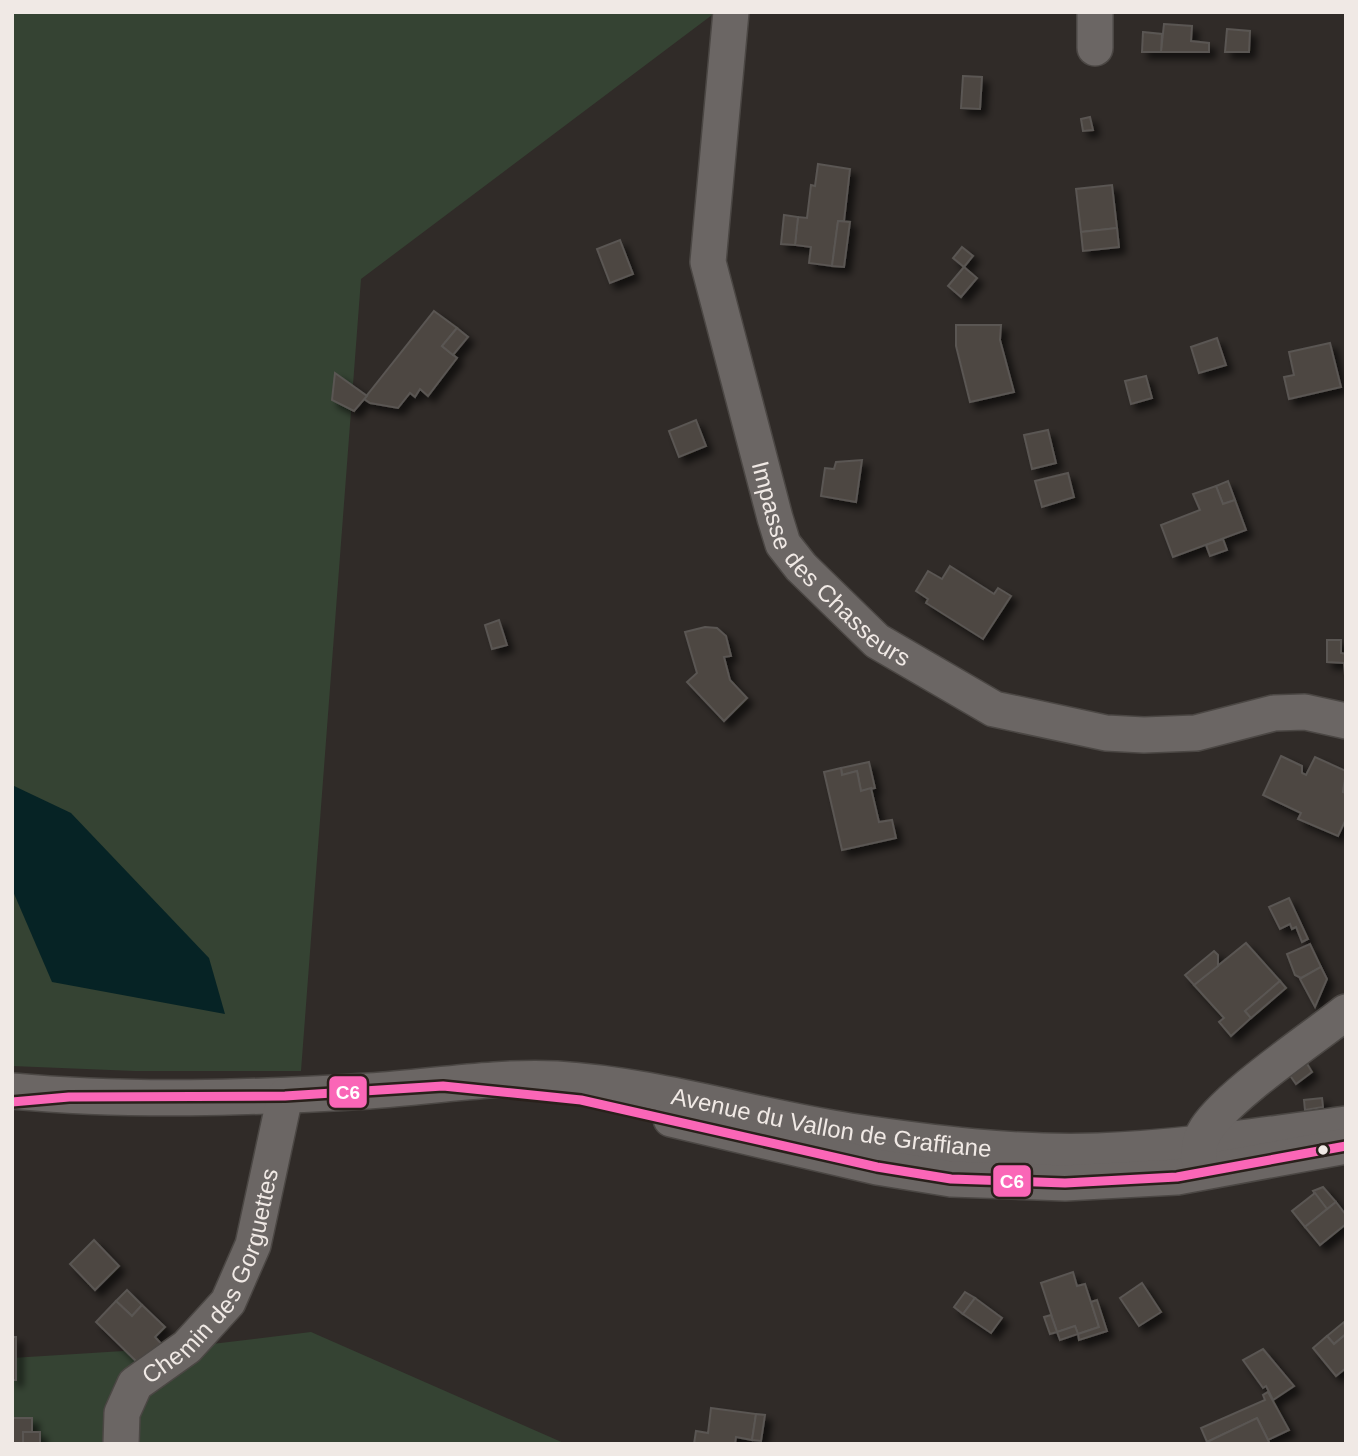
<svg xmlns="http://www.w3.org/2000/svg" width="1358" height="1456" font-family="Helvetica,sans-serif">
<defs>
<filter id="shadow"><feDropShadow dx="6" dy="6" stdDeviation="3.5" flood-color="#0009"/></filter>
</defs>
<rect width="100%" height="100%" fill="#302b28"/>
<g fill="#354333">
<polygon points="12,12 716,12 361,279 301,1071 135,1071 12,1066"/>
<polygon points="311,1332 566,1444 12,1444 12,1358 187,1347"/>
</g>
<polygon fill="#062325" points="12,785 71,813 209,958 225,1014 52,982 12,889"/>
<g fill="#4e4742" stroke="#5a5653" stroke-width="2" filter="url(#shadow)">
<polygon points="1164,24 1192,26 1191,41 1209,43 1209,52 1161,52"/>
<polygon points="1227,29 1250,31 1249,52 1225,52"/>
<polygon points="1143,32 1162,34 1161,52 1142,52"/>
<polygon points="963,76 982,77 980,109 961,108"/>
<polygon points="1090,117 1093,130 1083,131 1081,119"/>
<polygon points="818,164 850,169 844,221 838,221 832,266 809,263 811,247 795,245 798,217 807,218 811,185 815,186"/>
<polygon points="1112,185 1117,228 1081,232 1076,189"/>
<polygon points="784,215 798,217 795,245 781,244"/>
<polygon points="838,221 850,222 844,267 832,266"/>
<polygon points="1117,228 1119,247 1083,251 1081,232"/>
<polygon points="620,240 633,274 610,283 597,249"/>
<polygon points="962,247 973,256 964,267 953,258"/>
<polygon points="964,267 977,278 961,297 948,286"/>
<polygon points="434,311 457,328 442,346 457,358 428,396 420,389 415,397 410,393 398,408 370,403 364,399"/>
<polygon points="956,325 1001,325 1000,340 1014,392 970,402 956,346"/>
<polygon points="457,328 468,337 453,355 442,346"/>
<polygon points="1217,338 1226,365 1199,373 1191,347"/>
<polygon points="1330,343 1341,387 1289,399 1284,377 1294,375 1289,352"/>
<polygon points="335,373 367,396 354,411 332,400"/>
<polygon points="1146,376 1152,398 1131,404 1125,381"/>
<polygon points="696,420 706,446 679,457 669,431"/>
<polygon points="1048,430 1056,463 1032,469 1024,435"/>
<polygon points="862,460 856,502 821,496 825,468 834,469 836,462"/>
<polygon points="1068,473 1074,497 1042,507 1035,481"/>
<polygon points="1228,481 1235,500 1223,504 1216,486"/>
<polygon points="1216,486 1223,504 1235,500 1246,530 1173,557 1161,525 1200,510 1193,494"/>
<polygon points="1223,539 1227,550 1210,556 1206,545"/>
<polygon points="950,566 994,594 998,588 1011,596 983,639 926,603 928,599 916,591 928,571 942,579"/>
<polygon points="499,620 507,645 492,649 485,625"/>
<polygon points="705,627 717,628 726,636 731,656 724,657 730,680 747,698 724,721 687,682 697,673 685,632"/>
<polygon points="1327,640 1341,640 1341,653 1346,654 1346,688 1344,663 1327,662"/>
<polygon points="1281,756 1302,766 1302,773 1306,775 1315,757 1346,771 1343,792 1346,793 1346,819 1338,836 1298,819 1301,813 1263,795"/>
<polygon points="869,762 875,788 861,791 857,771 842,775 841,768"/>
<polygon points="841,768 842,775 857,771 861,791 871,788 879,822 892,820 896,838 842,850 824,772"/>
<polygon points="1289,898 1308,939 1302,942 1296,927 1292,929 1290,924 1280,929 1269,907"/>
<polygon points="1246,943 1280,981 1245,1011 1251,1018 1231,1036 1219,1022 1224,1018 1194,985"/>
<polygon points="1310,944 1321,967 1301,978 1295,975 1287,954"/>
<polygon points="1214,951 1218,955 1218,966 1194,985 1185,975"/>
<polygon points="1321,967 1327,979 1315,1007 1300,979"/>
<polygon points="1280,981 1286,988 1251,1018 1245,1011"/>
<polygon points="1306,1062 1312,1072 1296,1084 1289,1074"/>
<polygon points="1322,1098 1323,1107 1305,1110 1304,1100"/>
<polygon points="1323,1187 1336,1202 1327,1209 1313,1191"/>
<polygon points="1315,1193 1327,1209 1305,1227 1292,1211"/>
<polygon points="1336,1202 1346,1215 1346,1224 1320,1245 1305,1227"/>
<polygon points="94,1240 119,1266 95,1290 70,1264"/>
<polygon points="1073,1272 1077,1286 1085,1284 1099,1327 1078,1334 1075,1326 1057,1332 1041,1283"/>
<polygon points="1142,1283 1161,1312 1139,1326 1120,1298"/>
<polygon points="127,1290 142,1305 132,1316 116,1301"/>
<polygon points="965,1292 975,1298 963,1314 954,1307"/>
<polygon points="975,1298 1002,1318 991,1333 963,1314"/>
<polygon points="1097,1300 1107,1331 1079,1340 1078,1334 1099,1327 1091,1302"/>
<polygon points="116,1301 132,1316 142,1305 165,1327 155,1337 167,1350 142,1367 96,1322"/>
<polygon points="1051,1315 1057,1332 1050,1334 1044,1317"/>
<polygon points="1344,1322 1346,1334 1334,1344 1327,1336"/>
<polygon points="1075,1326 1078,1334 1060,1340 1057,1332"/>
<polygon points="1346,1334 1346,1368 1336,1376 1313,1348 1327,1336 1334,1344"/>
<rect x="12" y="1337" width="4" height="43"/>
<polygon points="1263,1349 1294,1386 1273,1400 1266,1386 1263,1388 1243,1360"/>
<polygon points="1268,1392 1289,1430 1268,1440 1257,1418 1207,1442 1201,1428 1265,1400 1263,1395"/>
<polygon points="711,1408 756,1414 752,1440 736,1437 735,1444 694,1444 696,1431 708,1433"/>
<polygon points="756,1414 765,1415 761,1441 752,1440"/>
<polygon points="12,1418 32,1418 32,1432 23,1432 23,1444 12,1444"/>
<polygon points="1257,1418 1270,1444 1208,1444 1207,1442"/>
<rect x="23" y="1432" width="17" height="12"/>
</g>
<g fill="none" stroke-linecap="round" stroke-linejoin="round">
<defs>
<g id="minor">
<path id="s1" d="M731,12L708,262L775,518L783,544L801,567L877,641L994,709L1106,733L1144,735L1196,733L1274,713L1305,712L1346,721"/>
<polyline points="1095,12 1095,48"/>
<path id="s2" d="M12,1091C130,1102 251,1098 369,1091C432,1087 494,1076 557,1079C656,1085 752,1116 850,1131C931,1143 1015,1154 1098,1151C1181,1148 1263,1135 1346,1124"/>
<polyline points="671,1119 877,1167 951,1179 1065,1183 1177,1177 1346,1146"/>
<path d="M1199,1160C1199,1150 1199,1142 1204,1133C1222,1099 1312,1039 1346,1012"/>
<path id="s3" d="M121,1444L122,1413L135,1384L187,1347L228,1302L253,1245L285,1096"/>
</g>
</defs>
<use href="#minor" stroke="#4b4744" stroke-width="38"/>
<use href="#minor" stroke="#6b6664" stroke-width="35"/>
<defs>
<polyline id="bus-1" points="12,1102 69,1097 285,1096 443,1086 581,1100 877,1167 951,1179 1065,1183 1177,1177 1346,1146"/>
</defs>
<use href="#bus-1" stroke="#29201b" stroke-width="14"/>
<use href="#bus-1" stroke="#fa66b7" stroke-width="9"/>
</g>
<circle fill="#f0e9e5" stroke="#29201b" stroke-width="2.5" cx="1323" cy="1150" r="6"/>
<g text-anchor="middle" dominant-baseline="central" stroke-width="5" stroke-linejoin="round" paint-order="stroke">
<g font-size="24" fill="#f0e9e5" stroke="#29201b">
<text stroke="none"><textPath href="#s1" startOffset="586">Impasse des Chasseurs</textPath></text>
<text stroke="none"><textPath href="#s2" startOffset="824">Avenue du Vallon de Graffiane</textPath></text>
<text stroke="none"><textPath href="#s3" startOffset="201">Chemin des Gorguettes</textPath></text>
</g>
</g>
<g stroke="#29201b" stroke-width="2.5">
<rect x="328" y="1075" width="40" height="34" rx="7" fill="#fa66b7"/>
<rect x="992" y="1164" width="40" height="34" rx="7" fill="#fa66b7"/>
</g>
<g font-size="19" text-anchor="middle" font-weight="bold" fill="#fff">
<text x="348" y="1099">C6</text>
<text x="1012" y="1188">C6</text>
</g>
<rect width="1358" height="1456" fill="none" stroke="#f0e9e5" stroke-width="28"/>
</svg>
